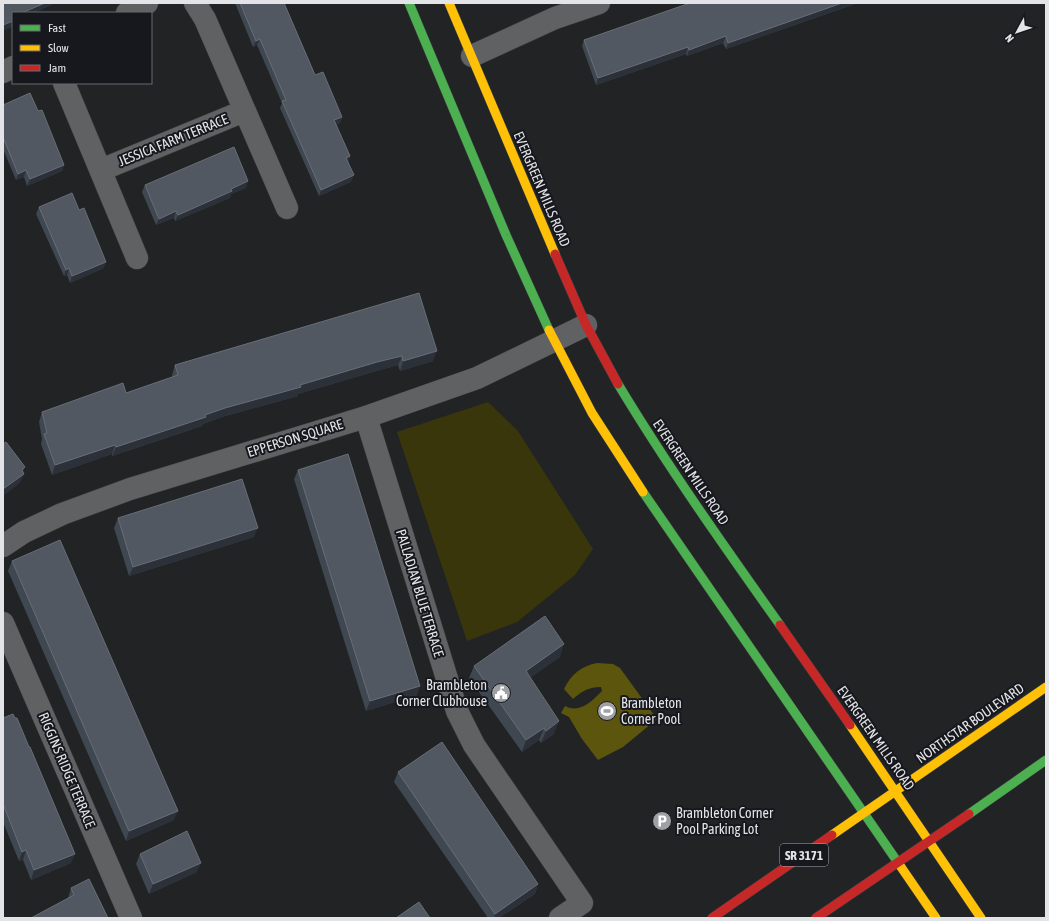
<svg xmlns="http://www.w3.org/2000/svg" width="1049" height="921" font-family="'Asap Condensed',sans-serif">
<rect width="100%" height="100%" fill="#212325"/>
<polygon fill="#3a360b" points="488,402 518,431 593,549 575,575 517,622 467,641 397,432"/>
<path fill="#5c550d" d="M597,663L613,664L620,668L657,719L623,747L598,760L582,739L569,717L561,713L565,706C580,714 592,701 602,691L601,687C589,687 582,691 573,699L564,689C571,674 582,666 597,663Z"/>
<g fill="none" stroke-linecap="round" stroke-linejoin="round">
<defs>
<g id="street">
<polyline points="195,3 205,19 287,208"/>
<polyline points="127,13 147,3"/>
<polyline points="472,56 555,18 599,3"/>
<polyline points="3,72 13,67"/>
<polyline points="64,83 137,258"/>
<polyline points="101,170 244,111"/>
<polyline points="366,417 457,711 474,745 582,903 560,918"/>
<polyline points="3,546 24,532 62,514 130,489 366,417 477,378 586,325"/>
<polyline points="3,623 131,918"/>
</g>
<g id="fast">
<polyline points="409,3 506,235 549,330"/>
<path d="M618,384C668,467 724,546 780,625"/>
<polyline points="643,492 901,867"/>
<polyline points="969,814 1046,760"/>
</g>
<g id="slow">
<polyline points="449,3 555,254"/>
<polyline points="549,330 592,413 643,492"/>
<polyline points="850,725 981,918"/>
<polyline points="832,835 1046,687"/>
<polyline points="901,867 936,918"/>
</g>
<g id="jam">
<polyline points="555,254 586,325 618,384"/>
<polyline points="780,625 850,725"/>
<polyline points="712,918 832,835"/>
<polyline points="816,918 969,814"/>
</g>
</defs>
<use href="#street" stroke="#3e3f42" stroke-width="23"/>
<use href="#fast" stroke="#3e3f42" stroke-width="10"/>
<use href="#slow" stroke="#3e3f42" stroke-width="10"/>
<use href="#jam" stroke="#3e3f42" stroke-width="10"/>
<use href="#street" stroke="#606163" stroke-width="22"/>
<use href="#fast" stroke="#4caf50" stroke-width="9"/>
<use href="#slow" stroke="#ffc107" stroke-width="9"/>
<use href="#jam" stroke="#c62828" stroke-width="9"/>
</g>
<g fill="#3f4751">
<polygon points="235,3 284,3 315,75 342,117 340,123 336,125 350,156 348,162 351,182 319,196 280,108 282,103 257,45 253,47"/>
<polygon points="690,3 858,3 726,49 723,43 687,56 686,54 596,85 582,46 584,40"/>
<polygon points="3,105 38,111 64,165 62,171 27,186 24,177 16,180 3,149"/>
<polygon points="145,185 246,188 231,194 230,198 175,221 174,218 156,225 142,192"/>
<polygon points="39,207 79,210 104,268 70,283 67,275 64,276 36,214"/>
<polygon points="419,293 433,361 400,371 398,365 373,372 298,394 298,396 222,417 203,424 202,426 112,456 112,454 52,475 41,444 42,439 39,422 42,412 126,393 173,377 172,375 175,365"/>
<polygon points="298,470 417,695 366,711 294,479"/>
<polygon points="118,518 254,537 129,576 114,528"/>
<polygon points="12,561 174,820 126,841 8,571"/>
<polygon points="560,657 530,677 554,734 541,743 539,740 522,752 469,678 474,666"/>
<polygon points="3,718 71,863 31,880 23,860 19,861 3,822"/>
<polygon points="398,772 538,884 535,894 499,918 488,918 394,782"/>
<polygon points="140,854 197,872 149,894 136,864"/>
<polygon points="71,888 108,918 68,898"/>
</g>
<g fill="#2c3139">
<polygon points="45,3 56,3 35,13 24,13"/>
<polygon points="842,3 858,3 726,49 728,43"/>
<polygon points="13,21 13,27 3,31 3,25"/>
<polygon points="726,36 723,43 687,56 689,50"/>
<polygon points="260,39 257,45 253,47 256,41"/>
<polygon points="688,47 686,54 596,85 598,78"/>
<polygon points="342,117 340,123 331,127 334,120"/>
<polygon points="350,156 348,163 346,158"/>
<polygon points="64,165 62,171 27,186 30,179"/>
<polygon points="26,170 24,177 16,180 18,174"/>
<polygon points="354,175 351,182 319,196 321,190"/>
<polygon points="248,181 246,188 231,194 230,198 175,221 178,215 231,189"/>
<polygon points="176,211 174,218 156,225 159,219"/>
<polygon points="106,262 104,268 70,283 72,276"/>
<polygon points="69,268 67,275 64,276 66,270"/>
<polygon points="437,351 433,361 400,371 403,361"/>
<polygon points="402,356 398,365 373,372 298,394 298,396 222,417 203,424 202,426 112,456 116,447 205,415 225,408 300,385 377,362"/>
<polygon points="115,445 112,454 52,475 55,465"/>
<polygon points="25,467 22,475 24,474 20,483 3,496 3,489"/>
<polygon points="258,528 254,537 129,576 133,567"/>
<polygon points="564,644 560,657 522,684 526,671"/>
<polygon points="420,686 417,695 366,711 370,701"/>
<polygon points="559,721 554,734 541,743 546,731"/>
<polygon points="544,728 539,740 522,752 526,740"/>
<polygon points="178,811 174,820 126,841 129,831"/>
<polygon points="26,850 23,860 19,861 22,852"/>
<polygon points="75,854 71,863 31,880 34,870"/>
<polygon points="201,863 197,872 149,894 153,884"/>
<polygon points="538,884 535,894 499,918 494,918 495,914"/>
</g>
<g fill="#515862" stroke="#686e77">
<polygon points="3,3 45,3 24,12 25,13 13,13 13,21 3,25"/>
<polygon points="240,3 284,3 315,75 323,72 342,117 334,120 350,156 346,158 354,175 321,190 282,101 286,100 260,39 256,41"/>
<polygon points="690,3 842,3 728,43 726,36 689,50 688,47 598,78 584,40"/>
<polygon points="30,93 38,111 42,110 64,165 30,179 26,170 18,174 3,137 3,105"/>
<polygon points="234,147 248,181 231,189 232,191 178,215 176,211 159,219 145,185"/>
<polygon points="72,193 79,210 84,208 106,262 72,276 69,268 66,270 39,207"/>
<polygon points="419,293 437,351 403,361 402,356 377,362 300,385 301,387 225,408 205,415 206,417 116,447 115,445 55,465 44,434 47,433 42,412 123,383 126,393 178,375 175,365"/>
<polygon points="6,442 25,467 22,470 24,474 3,489 3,444"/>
<polygon points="348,454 420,686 370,701 298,470"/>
<polygon points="242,479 258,528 133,567 118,518"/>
<polygon points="60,540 178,811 129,831 12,561"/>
<polygon points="545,616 564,644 526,671 559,721 546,731 544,728 526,740 474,666"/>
<polygon points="13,714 15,718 17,718 29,747 30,747 75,854 34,870 26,850 22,852 3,804 3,718"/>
<polygon points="442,742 538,884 495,914 398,772"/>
<polygon points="187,831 201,863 153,884 140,854"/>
<polygon points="89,879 108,918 31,918 74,895 71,888"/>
<polygon points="419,902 430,918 396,918"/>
</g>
<defs>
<symbol id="civic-disc" viewBox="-11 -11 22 22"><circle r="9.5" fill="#9ea0a4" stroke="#16181d"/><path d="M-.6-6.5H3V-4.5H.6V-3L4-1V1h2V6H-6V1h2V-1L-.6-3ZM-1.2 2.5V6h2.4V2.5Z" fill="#fff"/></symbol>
<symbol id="stadium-disc" viewBox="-11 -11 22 22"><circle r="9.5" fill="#9ea0a4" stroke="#16181d"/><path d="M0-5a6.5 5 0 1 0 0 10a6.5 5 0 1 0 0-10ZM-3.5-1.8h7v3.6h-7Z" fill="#fff"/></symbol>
<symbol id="parking-disc" viewBox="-11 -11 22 22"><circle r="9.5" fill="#9ea0a4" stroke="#16181d"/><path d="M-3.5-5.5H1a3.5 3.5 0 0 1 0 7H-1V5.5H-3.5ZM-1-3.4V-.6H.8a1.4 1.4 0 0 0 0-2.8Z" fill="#fff"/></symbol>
</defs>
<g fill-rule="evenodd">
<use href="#civic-disc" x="490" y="682" width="22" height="22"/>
<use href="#stadium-disc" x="596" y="700" width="22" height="22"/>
<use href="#parking-disc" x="651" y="810" width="22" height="22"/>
</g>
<g text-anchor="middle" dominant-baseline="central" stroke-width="4" stroke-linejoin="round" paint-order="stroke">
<rect fill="#16181d" stroke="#a5a7ab" stroke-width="1" x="780" y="844" width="48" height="22" rx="3"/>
<g font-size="13" font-weight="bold" fill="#e2e4e8">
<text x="804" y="855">SR 3171</text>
</g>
<g font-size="14" fill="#e2e4e8" stroke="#16181d">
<text transform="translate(173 140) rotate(-22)">JESSICA FARM TERRACE</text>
<text transform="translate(542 189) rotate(67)">EVERGREEN MILLS ROAD</text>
<text transform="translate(295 438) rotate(-17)">EPPERSON SQUARE</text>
<text transform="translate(691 472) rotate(56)">EVERGREEN MILLS ROAD</text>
<text transform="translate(420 593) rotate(73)">PALLADIAN BLUE TERRACE</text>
<text transform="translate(970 723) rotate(-35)">NORTHSTAR BOULEVARD</text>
<text transform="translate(876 738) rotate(55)">EVERGREEN MILLS ROAD</text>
<text transform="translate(67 770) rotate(67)">RIGGINS RIDGE TERRACE</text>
</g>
<g font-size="14" fill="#e2e4e8" stroke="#16181d" text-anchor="start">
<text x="487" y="685" text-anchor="end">Brambleton<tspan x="487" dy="16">Corner Clubhouse</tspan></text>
<text x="621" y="703">Brambleton<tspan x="621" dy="16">Corner Pool</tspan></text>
<text x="676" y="813">Brambleton Corner<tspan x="676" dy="16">Pool Parking Lot</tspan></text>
</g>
</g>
<rect width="1049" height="921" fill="none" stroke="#e2e4e8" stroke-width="8"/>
<rect x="12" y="12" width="140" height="72" fill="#16181d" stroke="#686a6e"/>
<rect x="20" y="25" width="20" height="6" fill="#4caf50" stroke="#686a6e"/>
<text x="48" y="32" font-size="12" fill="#e2e4e8">Fast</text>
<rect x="20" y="45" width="20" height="6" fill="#ffc107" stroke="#686a6e"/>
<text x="48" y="52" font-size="12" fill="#e2e4e8">Slow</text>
<rect x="20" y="65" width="20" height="6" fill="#c62828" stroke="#686a6e"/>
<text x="48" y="72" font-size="12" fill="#e2e4e8">Jam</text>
<g transform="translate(1017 32) rotate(230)" stroke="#16181d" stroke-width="3" paint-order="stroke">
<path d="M0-3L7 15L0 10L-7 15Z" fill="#e2e4e8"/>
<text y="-6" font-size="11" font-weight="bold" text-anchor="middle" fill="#e2e4e8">N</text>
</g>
</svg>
